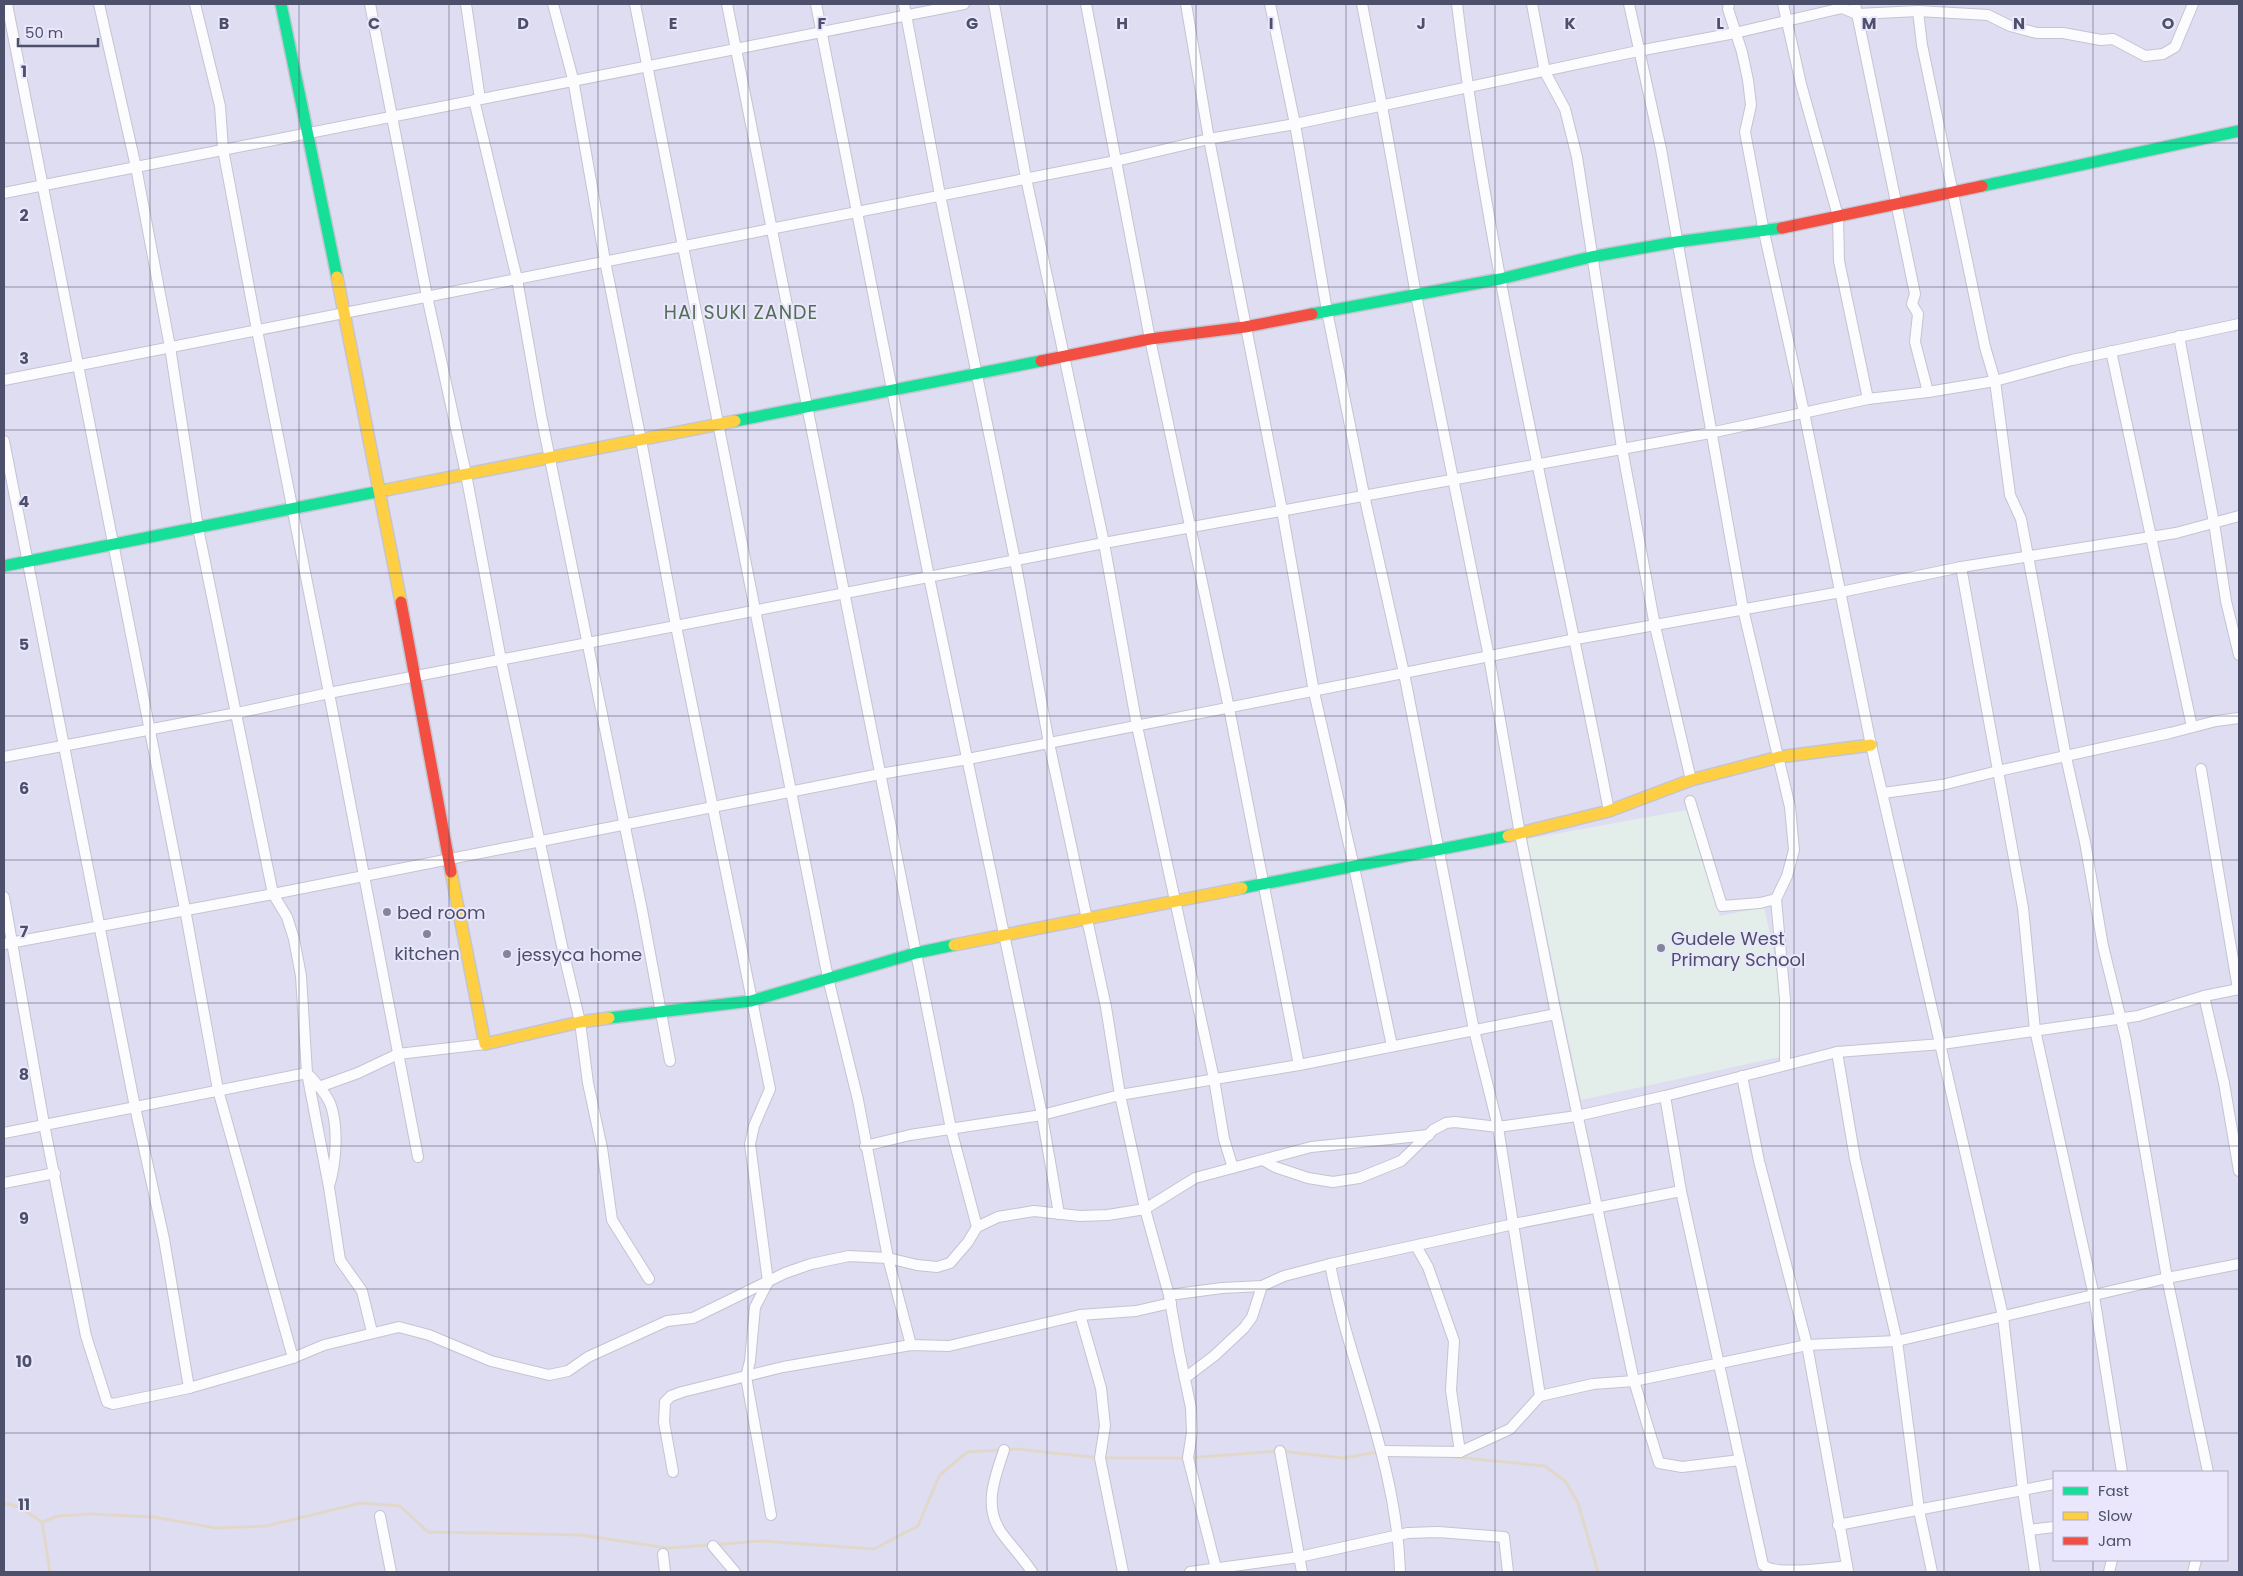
<svg xmlns="http://www.w3.org/2000/svg" width="2243" height="1576" font-family="Poppins,sans-serif">
<rect width="100%" height="100%" fill="#e8e7f3"/>
<path fill="#dfddf1" fill-rule="evenodd" d="M4,4H2239V1572H4ZM2054,1472H2227V1560H2054Z"/>
<polygon fill="#e3eeea" points="1686,810 1720,916 1764,907 1780,980 1780,1057 1581,1100 1527,839"/>
<g fill="none" stroke-linecap="round" stroke-linejoin="round">
<g stroke="#e1d8cb" stroke-width="3">
<polyline points="1445,1456 1545,1466 1566,1482 1578,1503 1598,1572"/>
<polyline points="4,1503 19,1507 42,1522"/>
<polyline points="50,1572 42,1522 58,1516 90,1514 154,1517 216,1528 266,1526 361,1503 400,1506 428,1532 581,1535 668,1548 762,1541 874,1549 918,1526 939,1476 967,1452 1017,1449 1100,1458 1188,1458 1280,1451 1343,1458 1380,1452"/>
</g>
<defs>
<g id="street">
<polyline points="7,4 185,909 218,1090 293,1358"/>
<polyline points="99,4 136,167 170,347 198,528 273,894 287,917 294,939 301,976 307,1073 329,1187 340,1260 362,1291 372,1332"/>
<polyline points="195,4 220,106 223,149 257,330 329,693 418,1157"/>
<polyline points="370,4 427,296 466,474 501,660 562,946 580,1022 588,1083 602,1148 612,1220 649,1279"/>
<polyline points="466,4 480,99"/>
<polyline points="553,4 573,79 605,261 641,440 676,626 770,1089 754,1126 750,1144 768,1282 755,1307 750,1361 746,1377 771,1515"/>
<polyline points="635,4 828,978 858,1100 888,1258 911,1345"/>
<polyline points="727,4 951,1129 977,1227"/>
<polyline points="816,4 929,577 1042,1115 1059,1214"/>
<polyline points="904,4 940,195 1015,560 1049,743 1106,1007 1120,1095 1145,1209 1169,1295 1179,1351 1191,1408 1192,1432 1188,1458 1217,1572"/>
<polyline points="994,4 1026,178 1104,543 1137,726 1214,1079 1224,1139 1233,1168"/>
<polyline points="1086,4 1150,339 1229,708 1299,1065"/>
<polyline points="1186,4 1209,139 1282,510 1314,692 1354,867 1392,1046"/>
<polyline points="1270,4 1295,124 1327,311 1364,495 1404,673 1474,1030 1498,1127 1540,1396"/>
<polyline points="1362,4 1382,106 1416,295 1489,657 1520,834 1556,1014 1634,1381 1659,1463 1682,1467 1740,1460"/>
<path d="M1457,4C1490,276 1557,542 1609,811"/>
<polyline points="1532,4 1545,72 1565,109 1577,157 1622,448 1655,626 1691,780"/>
<polyline points="1629,4 1661,149 1743,609 1790,807 1794,850 1787,876 1776,899 1785,999 1785,1064"/>
<polyline points="1729,4 1728,9 1742,52 1748,80 1751,105 1745,132 1764,232 1804,412 1871,745 2003,1316 2023,1490 2035,1572"/>
<polyline points="1783,4 1801,84 1838,216 1839,261 1868,399"/>
<polyline points="1855,4 1915,294 1912,304 1918,314 1915,342 1928,392"/>
<polyline points="1918,11 1922,45 1985,347 1995,381 2010,495 2021,519 2066,757 2085,842 2103,946 2126,1040 2167,1278 2208,1472"/>
<polyline points="474,100 517,279 541,415 642,910 670,1061"/>
<polyline points="4,193 964,4"/>
<polyline points="2179,336 2214,523 2226,601 2239,655"/>
<polyline points="2111,351 2192,727"/>
<polyline points="4,380 1116,161 1209,139 1295,124 1638,51 1735,33 1842,8 1857,14 1918,11 1988,15 2010,26 2037,33 2063,33 2101,40 2113,39 2145,56 2163,54 2175,47 2193,4"/>
<polyline points="4,441 135,1107 164,1239 189,1388"/>
<polyline points="1961,567 2023,908 2035,1030 2094,1296 2122,1472"/>
<polyline points="4,757 237,713 329,693 1104,543 1710,433 1868,399 1928,392 1995,381 2072,360 2239,324"/>
<polyline points="2201,769 2238,989"/>
<polyline points="1883,793 1942,785 1998,771 2170,733 2216,721 2239,718"/>
<polyline points="1690,801 1722,906 1760,903 1776,899"/>
<polyline points="4,897 44,1124 86,1336 107,1402 113,1404 189,1388 293,1358 324,1345 399,1327 429,1335 491,1361 549,1375 568,1371 588,1357 667,1321 693,1318 785,1273 811,1264 849,1256 888,1258 917,1265 937,1267 950,1263 968,1242 977,1227 998,1217 1034,1211 1080,1216 1108,1215 1145,1209 1195,1178 1311,1147 1429,1135"/>
<polyline points="4,944 273,894 880,774 968,759 1576,639 1841,592 1961,567 2176,533 2239,516"/>
<polyline points="2204,996 2224,1083 2239,1171"/>
<polyline points="1837,1052 1855,1159 1897,1341 1919,1510 1932,1572"/>
<polyline points="1742,1076 1759,1161 1807,1345 1848,1571"/>
<polyline points="319,1087 358,1073 398,1054 485,1044"/>
<path d="M1665,1096L1681,1191L1763,1565C1776,1576 1829,1568 1847,1566"/>
<path d="M4,1133L307,1073C316,1083 329,1096 332,1109C338,1131 336,1161 330,1183"/>
<polyline points="865,1146 910,1135 1042,1115 1120,1095 1299,1065 1556,1014"/>
<polyline points="1263,1160 1275,1167 1308,1178 1333,1182 1359,1178 1401,1161 1433,1130 1446,1123 1455,1122 1498,1127 1577,1116 1665,1096 1837,1052 1942,1044 2138,1016 2204,996 2239,989"/>
<polyline points="4,1183 55,1173"/>
<polyline points="1416,1246 1428,1267 1454,1341 1451,1390 1460,1452"/>
<path d="M1330,1264C1350,1369 1397,1462 1400,1572"/>
<polyline points="1169,1295 1222,1288 1262,1286 1284,1276 1330,1264 1514,1224 1681,1191"/>
<polyline points="1080,1315 1101,1388 1105,1426 1100,1458 1123,1572"/>
<polyline points="1185,1378 1214,1356 1244,1328 1252,1317 1262,1286"/>
<path d="M1004,1450C995,1477 983,1506 1001,1532C1011,1546 1023,1558 1032,1572"/>
<polyline points="1280,1451 1302,1572"/>
<polyline points="1382,1451 1460,1452 1510,1429 1540,1396 1593,1384 1634,1381 1807,1345 1897,1341 2167,1278 2239,1264"/>
<polyline points="673,1472 664,1422 665,1402 671,1396 682,1392 783,1367 911,1345 949,1346 1080,1315 1136,1311 1171,1303"/>
<polyline points="380,1516 391,1572"/>
<polyline points="1838,1525 2054,1484"/>
<polyline points="2029,1530 2054,1527"/>
<polyline points="713,1546 735,1572"/>
<polyline points="663,1554 665,1572"/>
<polyline points="1190,1572 1299,1557 1408,1533 1438,1532 1504,1537 1508,1572"/>
<polyline points="2109,1572 2112,1560"/>
<polyline points="2193,1572 2196,1560"/>
</g>
<g id="fast">
<polyline points="281,4 337,277"/>
<polyline points="1982,186 2239,131"/>
<polyline points="1312,314 1500,279 1591,257 1676,242 1782,228"/>
<polyline points="735,421 1041,361"/>
<polyline points="4,566 386,490"/>
<polyline points="1242,888 1508,836"/>
<polyline points="609,1018 751,1001 916,953 954,945"/>
</g>
<g id="slow">
<polyline points="337,277 401,602"/>
<polyline points="386,490 735,421"/>
<polyline points="1508,836 1609,811 1691,780 1779,757 1871,745"/>
<polyline points="451,872 485,1044 580,1022 609,1018"/>
<polyline points="954,945 1242,888"/>
</g>
<g id="jam">
<polyline points="1782,228 1982,186"/>
<polyline points="1041,361 1150,339 1245,327 1312,314"/>
<polyline points="401,602 451,872"/>
</g>
</defs>
<use href="#street" stroke="#c4c4d1" stroke-width="12"/>
<use href="#fast" stroke="#c4c5d2" stroke-width="14"/>
<use href="#slow" stroke="#c4c5d2" stroke-width="14"/>
<use href="#jam" stroke="#c4c5d2" stroke-width="14"/>
<use href="#street" stroke="#fcfbfd" stroke-width="10"/>
<use href="#fast" stroke="#16e098" stroke-width="11"/>
<use href="#slow" stroke="#ffcf43" stroke-width="11"/>
<use href="#jam" stroke="#f24e42" stroke-width="11"/>
</g>
<path fill="none" stroke="#4c506b" stroke-width="1" stroke-opacity="0.55" d="M150,4V1572M299,4V1572M449,4V1572M598,4V1572M748,4V1572M897,4V1572M1047,4V1572M1196,4V1572M1346,4V1572M1495,4V1572M1645,4V1572M1794,4V1572M1944,4V1572M2093,4V1472M4,143H2239M4,287H2239M4,430H2239M4,573H2239M4,716H2239M4,860H2239M4,1003H2239M4,1146H2239M4,1289H2239M4,1433H2239M2093,1560V1572"/>
<g fill="#83859b" stroke="#eae7fc" stroke-width="2">
<circle cx="387" cy="912" r="5"/>
<circle cx="427" cy="934" r="5"/>
<circle cx="1661" cy="948" r="5"/>
<circle cx="507" cy="954" r="5"/>
</g>
<g text-anchor="middle" dominant-baseline="central" stroke-width="4" stroke-linejoin="round" paint-order="stroke">
<g font-size="18" fill="#4c506b" stroke="#eae7fc" text-anchor="start">
<text x="397" y="912">bed room</text>
<text x="1671" y="938">Gudele West<tspan x="1671" dy="21">Primary School</tspan></text>
<text x="427" y="953" text-anchor="middle">kitchen</text>
<text x="517" y="954">jessyca home</text>
</g>
<g font-size="19" letter-spacing="1" fill="#536f58" stroke="#eae7fc">
<text x="741" y="312">HAI SUKI ZANDE</text>
</g>
</g>
<g font-size="16" text-anchor="middle" font-weight="bold" fill="#4c506b" stroke="#eae7fc" stroke-width="4" stroke-linejoin="round" paint-order="stroke">
<text x="224" y="29">B</text>
<text x="374" y="29">C</text>
<text x="523" y="29">D</text>
<text x="673" y="29">E</text>
<text x="822" y="29">F</text>
<text x="972" y="29">G</text>
<text x="1122" y="29">H</text>
<text x="1271" y="29">I</text>
<text x="1421" y="29">J</text>
<text x="1570" y="29">K</text>
<text x="1720" y="29">L</text>
<text x="1869" y="29">M</text>
<text x="2019" y="29">N</text>
<text x="2168" y="29">O</text>
<text x="24" y="77">1</text>
<text x="24" y="221">2</text>
<text x="24" y="364">3</text>
<text x="24" y="507">4</text>
<text x="24" y="650">5</text>
<text x="24" y="794">6</text>
<text x="24" y="937">7</text>
<text x="24" y="1080">8</text>
<text x="24" y="1224">9</text>
<text x="24" y="1367">10</text>
<text x="24" y="1510">11</text>
</g>
<rect width="2243" height="1576" fill="none" stroke="#4c506b" stroke-width="10"/>
<rect x="2053" y="1471" width="175" height="90" fill="#eae7fc" stroke="#ababc2"/>
<rect x="2063" y="1487" width="25" height="8" fill="#16e098" stroke="#ababc2"/>
<text x="2098" y="1496" font-size="15" fill="#4c506b">Fast</text>
<rect x="2063" y="1512" width="25" height="8" fill="#ffcf43" stroke="#ababc2"/>
<text x="2098" y="1521" font-size="15" fill="#4c506b">Slow</text>
<rect x="2063" y="1537" width="25" height="8" fill="#f24e42" stroke="#ababc2"/>
<text x="2098" y="1546" font-size="15" fill="#4c506b">Jam</text>
<path d="M18 38v8h80v-8" fill="none" stroke="#4c506b" stroke-width="2.5"/>
<text x="25" y="38" font-size="15" fill="#4c506b" stroke="#eae7fc" stroke-width="4" paint-order="stroke">50 m</text>
</svg>
